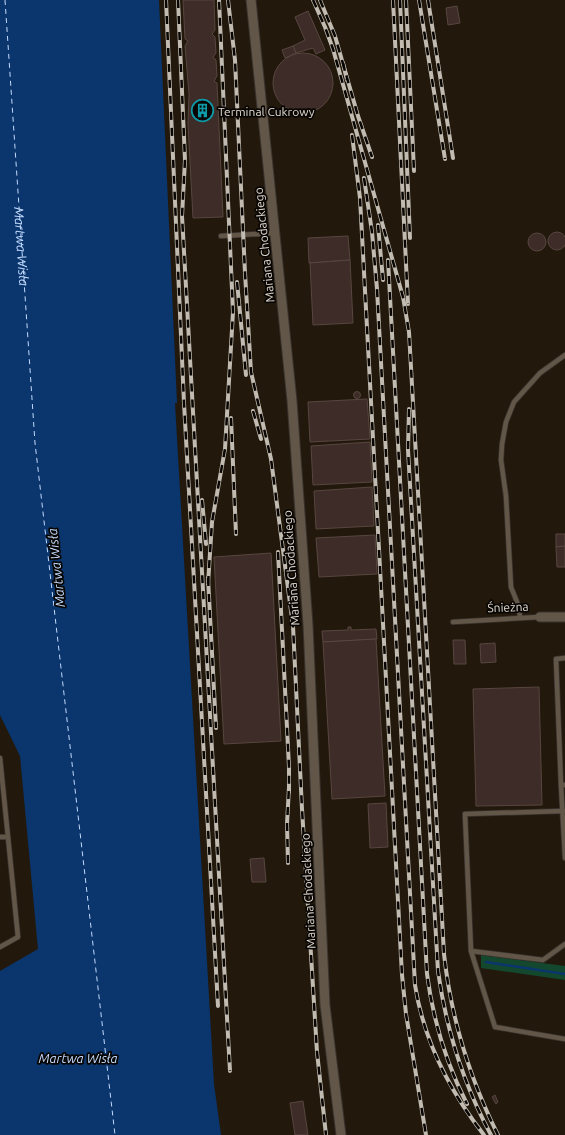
<svg xmlns="http://www.w3.org/2000/svg" width="565" height="1135" font-family="Ubuntu,sans-serif">
<rect width="100%" height="100%" fill="#22190c"/>
<polygon fill="#13482f" points="481,955 565,966 565,980 481,968"/>
<polygon fill="#0a356d" points="0,0 159,0 177,403 175,403 214,1084 221,1135 0,1135 0,971 38,949 20,756 0,715"/>
<g fill="none" stroke-linecap="round" stroke-linejoin="round">
<polyline stroke="#0a356d" stroke-width="2.5" points="486,962 565,974"/>
<path stroke="#c3dbfe" stroke-width="1" stroke-dasharray="5 4" stroke-linecap="butt" id="s1" d="M5,0L35,443L115,1135"/>
</g>
<g fill="#3d2c27" stroke="#584640">
<polygon points="183,0 214,0 215,30 212,34 215,37 216,53 213,57 216,60 217,76 214,81 217,83 223,217 193,218 188,124 189,94 185,46 188,41 185,39"/>
<polygon points="457,6 460,23 448,25 446,8"/>
<polygon points="308,11 325,50 316,54 313,48 296,53 293,46 305,40 295,17"/>
<polygon points="293,46 296,53 285,58 282,50"/>
<circle cx="303" cy="83" r="30"/>
<circle cx="557" cy="241" r="9"/>
<circle cx="537" cy="242" r="9"/>
<polygon points="348,236 350,260 309,263 308,238"/>
<polygon points="350,260 353,323 313,325 310,263"/>
<circle cx="357" cy="395" r="3.5"/>
<polygon points="367,399 370,439 310,442 308,402"/>
<polygon points="370,442 372,482 313,485 311,446"/>
<polygon points="372,487 374,526 316,529 314,491"/>
<polygon points="556,534 565,534 565,546 556,547"/>
<polygon points="375,535 377,574 319,577 316,538"/>
<polygon points="565,546 565,567 557,567 556,547"/>
<polygon points="271,553 281,741 224,744 214,557"/>
<polygon points="348,627 351,627 351,630 376,629 377,639 323,642 322,631 348,630"/>
<polygon points="376,639 385,796 332,799 323,642"/>
<polygon points="453,640 465,640 466,664 454,664"/>
<polygon points="495,643 496,662 481,663 480,644"/>
<polygon points="539,687 542,805 476,806 473,689"/>
<polygon points="386,803 388,847 370,848 368,804"/>
<polygon points="264,858 266,882 252,882 250,859"/>
<polygon points="495,1095 498,1102 496,1104 492,1097"/>
<polygon points="303,1101 308,1135 295,1135 290,1103"/>
</g>
<g fill="none" stroke-linecap="round" stroke-linejoin="round">
<defs>
<g id="lane">
<polyline points="221,236 274,233"/>
<polyline points="520,618 519,607 511,587 506,496 501,460 502,444 506,422 514,402 540,373 565,355"/>
<polyline points="453,622 540,617"/>
<polyline points="565,658 556,659 561,785 565,785"/>
<polyline points="0,758 8,837 0,837"/>
<polyline points="561,785 565,858"/>
<polyline points="563,811 465,814 471,951 543,960 565,944"/>
<polyline points="0,947 18,937 8,837"/>
<polyline points="471,951 495,1027 565,1039"/>
</g>
<g id="street">
<polyline points="251,0 292,401 308,625 325,1005 341,1135"/>
<polyline points="540,617 565,617"/>
</g>
</defs>
<use href="#lane" stroke="#3a332e" stroke-width="6"/>
<use href="#street" stroke="#3a332e" stroke-width="11"/>
<use href="#lane" stroke="#615647" stroke-width="4.5"/>
<use href="#street" stroke="#615647" stroke-width="9"/>
<defs>
<g id="rail">
<polyline points="166,0 184,403 218,1006"/>
<polyline points="178,0 185,160 182,216 230,1071"/>
<polyline points="228,0 235,60 245,273 251,372 271,459 293,626 302,809 317,1052 326,1135"/>
<path d="M313,0L325,27L333,49L403,297L409,332L444,954C451,1018 469,1077 498,1135"/>
<polyline points="320,0 335,36 358,116 372,157"/>
<polyline points="393,0 408,304"/>
<polyline points="400,0 410,238"/>
<polyline points="406,0 414,171"/>
<polyline points="419,0 445,159"/>
<polyline points="428,0 453,158"/>
<polyline points="343,63 347,80"/>
<polyline points="352,135 360,198 402,975 406,1014 426,1135"/>
<path d="M364,178L372,232L377,289L415,985C424,1042 449,1090 484,1135"/>
<polyline points="378,225 383,280"/>
<path d="M388,260L427,974C433,1020 446,1063 467,1104"/>
<polyline points="237,282 246,375"/>
<path d="M409,409L408,450L438,971C446,1029 463,1083 491,1135"/>
<polyline points="253,411 261,439"/>
<polyline points="231,418 236,534"/>
<polyline points="202,500 206,544"/>
<polyline points="278,552 289,767 289,792"/>
<polyline points="208,578 216,728"/>
<polyline points="208,584 212,522 225,449 233,312 219,0"/>
<polyline points="288,863 287,824 289,787"/>
</g>
</defs>
<use href="#rail" stroke="#c1bbb1" stroke-width="4"/>
<use href="#rail" stroke="#080502" stroke-width="2.5" stroke-dasharray="8" stroke-linecap="butt"/>
</g>
<defs>
<symbol id="building-ring" viewBox="-11 -11 22 22"><circle r="9.5" fill="#080502" stroke="#0f9aa8" stroke-width="1.5"/><path d="M-4-6H4V6H1V3H-1V6H-4ZM-2.5-4.3h1.7v1.8h-1.7ZM.8-4.3h1.7v1.8H.8ZM-2.5-1h1.7V.8h-1.7ZM.8-1h1.7V.8H.8Z" fill="#0f9aa8"/></symbol>
</defs>
<g fill-rule="evenodd">
<use href="#building-ring" x="190" y="98" width="25" height="25"/>
</g>
<g text-anchor="middle" dominant-baseline="central" stroke-width="3.5" stroke-linejoin="round" paint-order="stroke">
<g font-size="12" fill="#e0dad1" stroke="#080502" text-anchor="start">
<text x="218" y="111">Terminal Cukrowy</text>
</g>
<g font-size="12" fill="#e0dad1" stroke="#080502">
<text transform="translate(264 245) rotate(-96)">Mariana Chodackiego</text>
<text transform="translate(291 568) rotate(-94)">Mariana Chodackiego</text>
<text transform="translate(508 607) rotate(-2)">Śnieżna</text>
<text transform="translate(308 891) rotate(-93)">Mariana Chodackiego</text>
</g>
<g font-size="13" font-style="italic" fill="#c3dbfe" stroke="#080502">
<text stroke="none"><textPath href="#s1" startOffset="247">Martwa Wisła</textPath></text>
<text transform="translate(56 568) rotate(-96)">Martwa Wisła</text>
<text x="78" y="1058">Martwa Wisła</text>
</g>
</g>
</svg>
